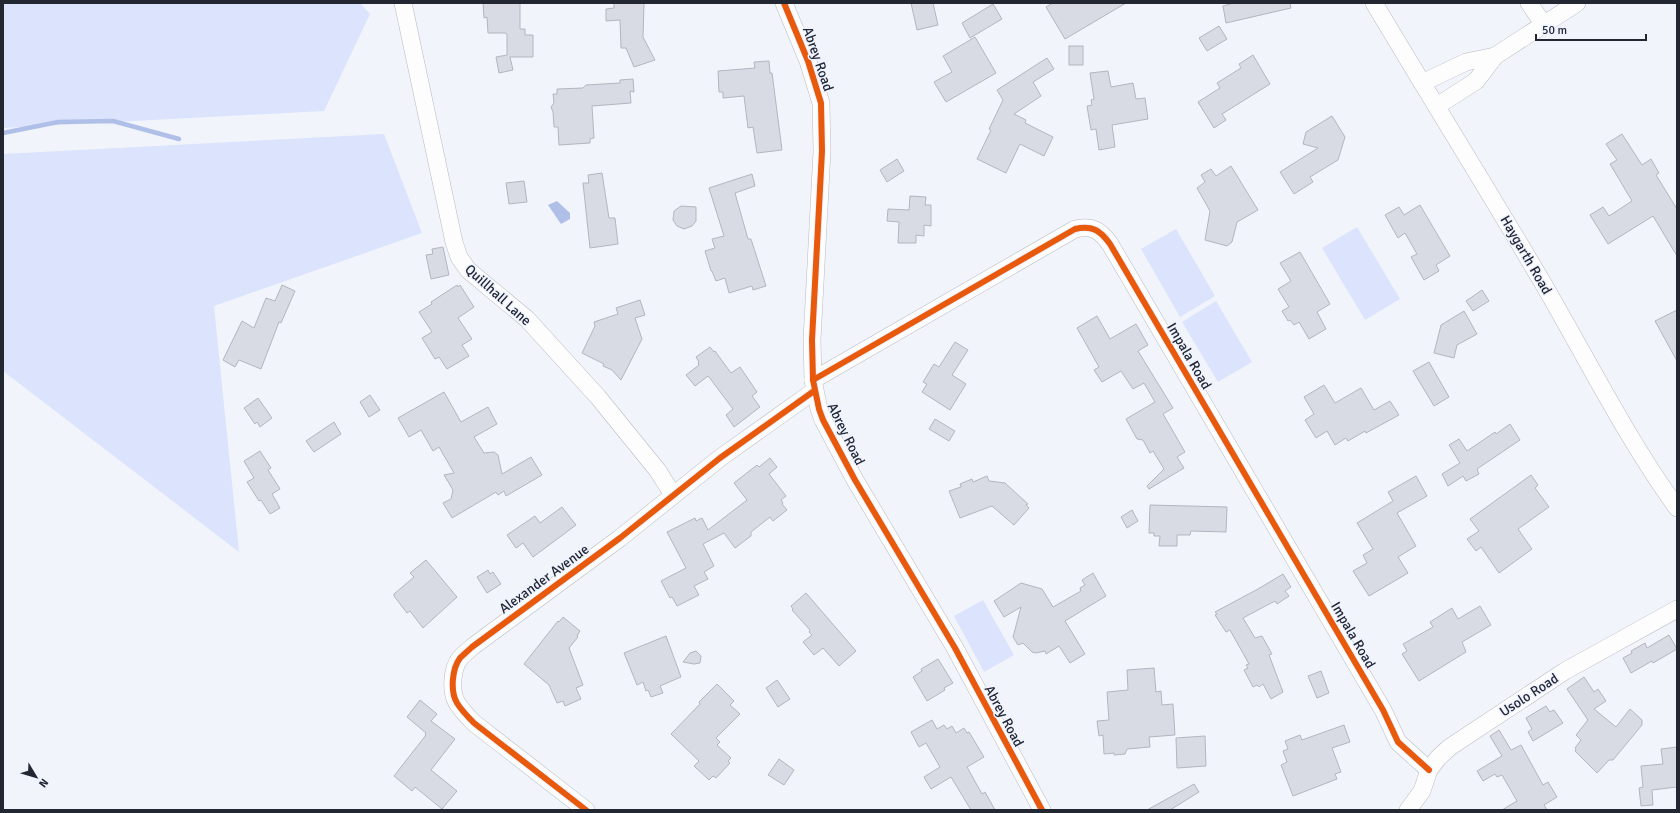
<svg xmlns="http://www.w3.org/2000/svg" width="1680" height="813" font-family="Signika,sans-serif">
<rect width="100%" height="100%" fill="#f2f4fb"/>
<g fill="#dbe4fc">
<polygon points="3,3 360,3 370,14 324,111 3,128"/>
<polygon points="384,134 422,233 214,306 239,552 3,371 3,154"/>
<polygon points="1357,227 1400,299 1365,320 1322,248"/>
<polygon points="1176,229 1215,296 1180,317 1141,249"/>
<polygon points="1216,301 1252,362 1218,382 1182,322"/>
<polygon points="983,600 1014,655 984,672 954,616"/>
</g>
<polygon fill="#b0bfe7" points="557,201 570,213 570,219 561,224 548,205"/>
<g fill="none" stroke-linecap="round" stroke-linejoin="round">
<polyline stroke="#b0bfe7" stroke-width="4.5" points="3,133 58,122 113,121 179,139"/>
</g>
<g fill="#d8dbe4" stroke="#b3b6be">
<polygon points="483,3 520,3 520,29 525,29 525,35 533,35 533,57 510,57 513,70 499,73 496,57 507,55 507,34 505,33 488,33 487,17 484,18"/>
<polygon points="614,3 644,3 643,37 655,60 634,67 626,48 621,48 620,20 606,21 606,9 614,8"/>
<polygon points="911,3 933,3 938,25 917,30"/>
<polygon points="1053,3 1126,3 1065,39 1046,7"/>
<polygon points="1234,3 1290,3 1291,8 1226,23 1223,6"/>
<polygon points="993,4 1002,19 970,38 962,23"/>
<polygon points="1219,26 1227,39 1207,51 1199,38"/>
<polygon points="975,37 996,73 946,102 934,82 952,72 943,56"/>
<rect x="1069" y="46" width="14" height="19"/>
<polygon points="1253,55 1270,84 1222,114 1226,120 1214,128 1198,102 1220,88 1217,83 1241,68 1239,64"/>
<polygon points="1047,58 1054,69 1033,82 1041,96 1014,114 1026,120 1025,123 1053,137 1044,156 1020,144 1006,173 977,159 991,130 989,129 1003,100 997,90"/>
<polygon points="769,61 770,73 772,73 782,150 757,153 753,127 748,128 744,96 723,98 723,92 719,92 718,71 755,68 754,62"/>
<polygon points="1108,71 1111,87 1133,83 1136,99 1145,98 1148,119 1112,125 1115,147 1099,150 1096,129 1091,130 1087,106 1092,105 1091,100 1094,99 1090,73"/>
<polygon points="633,79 634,92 630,91 631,103 592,106 594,138 590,139 590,143 559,145 558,127 554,127 553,112 551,107 554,103 553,94 557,94 557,89 583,88 586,85 620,83 620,80"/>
<polygon points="1332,116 1345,137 1338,160 1310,177 1313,182 1294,194 1280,172 1318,148 1303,144 1306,132"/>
<polygon points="1622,134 1642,165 1651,159 1659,173 1656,175 1677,209 1677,256 1653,216 1608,244 1590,215 1603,207 1609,216 1632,201 1610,164 1617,160 1606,144"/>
<polygon points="897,159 904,171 887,182 880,170"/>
<polygon points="1231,166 1258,210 1237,222 1232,242 1227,246 1205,240 1210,211 1197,188 1205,182 1201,175 1211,169 1216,176"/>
<polygon points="602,173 609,218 615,218 618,244 590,248 583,183 589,183 588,175"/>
<polygon points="752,174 755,186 735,193 748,239 751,239 766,286 753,290 752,286 729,293 725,278 716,281 712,271 711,271 705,251 715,248 712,239 724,236 709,188"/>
<polygon points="524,181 527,202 509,204 506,183"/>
<polygon points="910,196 926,197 925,205 931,205 931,226 924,225 924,236 916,235 916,243 898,243 899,222 887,221 888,209 909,210"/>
<polygon points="1420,205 1450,256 1436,265 1439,271 1424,280 1411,257 1417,254 1405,233 1398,238 1385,215 1399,207 1404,215"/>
<polygon points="681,206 696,207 696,221 692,226 684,229 677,226 673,220 674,211"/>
<polygon points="443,247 449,275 431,279 426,255 433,254 432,249"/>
<polygon points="1300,252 1330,304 1317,312 1326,329 1309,339 1299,322 1294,325 1290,320 1288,321 1282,311 1289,307 1278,289 1291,281 1280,263"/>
<polygon points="282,285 295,291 281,323 279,322 261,369 239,360 235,367 223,360 242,321 254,328 266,298 275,301"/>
<polygon points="457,285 458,287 460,285 474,307 458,318 472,339 462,345 469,356 447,369 439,357 435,359 422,338 432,332 419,312 432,304 431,302"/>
<polygon points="1482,290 1489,301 1473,311 1466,301"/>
<polygon points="640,300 645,315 635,318 642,339 621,380 612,370 603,366 604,364 582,353 595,326 594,322 618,314 616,308"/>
<polygon points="1677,310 1677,361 1655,321"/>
<polygon points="1464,311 1477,334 1457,345 1454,358 1434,353 1441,325"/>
<polygon points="1097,316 1110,339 1136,324 1148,345 1138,351 1173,408 1163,414 1185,452 1177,457 1184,468 1149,489 1147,486 1164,469 1153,451 1150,453 1143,440 1137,439 1126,419 1155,402 1144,383 1133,389 1121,371 1102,382 1094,370 1099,367 1077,328"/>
<polygon points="955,342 968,350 952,375 966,384 950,410 922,392 927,384 923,382 934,364 939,367"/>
<polygon points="710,347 714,352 715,351 731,373 740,367 757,392 752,396 760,407 734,427 726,415 733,409 709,377 708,376 695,386 686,375 699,365 698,363 699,362 696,357"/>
<polygon points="1429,362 1449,397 1434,406 1413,371"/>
<polygon points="1324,385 1335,403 1361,388 1374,410 1390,401 1399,415 1366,433 1365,431 1348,441 1346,438 1335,445 1327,431 1316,438 1305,420 1314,414 1304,397"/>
<polygon points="444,392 461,422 488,407 497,424 474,437 484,453 494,452 498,455 502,474 531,457 542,475 506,496 504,491 498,495 496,492 452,518 443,503 451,499 453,490 444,475 454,473 439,447 433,451 421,430 409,437 398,418"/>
<polygon points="370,395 380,410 369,417 360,402"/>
<polygon points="258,398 272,418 260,427 257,422 255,424 244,408"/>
<polygon points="935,419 955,431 949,441 929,429"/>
<polygon points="334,422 341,434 314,452 306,441"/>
<polygon points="1510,424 1520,440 1477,469 1479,474 1466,481 1463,476 1448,486 1442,474 1460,463 1449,445 1459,439 1467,451 1495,432 1496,434"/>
<polygon points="260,451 271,468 268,470 280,489 272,494 280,508 270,514 261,500 259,501 247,482 254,478 244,461"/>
<polygon points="770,458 777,467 769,474 786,496 781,500 783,503 782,504 787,510 773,521 770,517 751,532 751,536 735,548 724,533 703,544 714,566 704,572 708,579 694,586 699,595 677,606 672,597 670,598 661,581 686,568 667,532 695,518 696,521 702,518 708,530 747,500 734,483 757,465 759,467"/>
<polygon points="1531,475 1538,485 1535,488 1549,507 1518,529 1532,549 1499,573 1481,547 1476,551 1467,539 1479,531 1470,519"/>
<polygon points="987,476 989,481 1005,483 1028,504 1026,505 1029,508 1014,525 992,506 960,518 949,491 961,487 960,484 972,479 973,482"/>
<polygon points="1416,476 1427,496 1397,513 1416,546 1398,557 1408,573 1369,596 1353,571 1367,563 1363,555 1373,549 1357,523 1393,501 1388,492"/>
<polygon points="1150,505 1227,507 1226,532 1191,531 1190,535 1177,535 1177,546 1159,546 1160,536 1154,536 1154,533 1149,533"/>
<polygon points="562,507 576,525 533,557 523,543 516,548 507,535 535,516 540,523"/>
<polygon points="1132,510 1138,521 1127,528 1121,517"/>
<polygon points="426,560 457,597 423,628 410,611 407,613 394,596 394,594 414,577 410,573"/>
<polygon points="488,570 490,574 493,572 501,584 487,593 477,577"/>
<polygon points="1093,573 1106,596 1065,621 1085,654 1070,663 1059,646 1046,654 1045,651 1036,653 1032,652 1023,643 1018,645 1013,637 1021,607 1004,617 994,601 1021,583 1042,589 1053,607 1081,591 1080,588 1085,585 1082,580"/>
<polygon points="1283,574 1291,587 1285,591 1289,596 1277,604 1275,601 1243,618 1255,638 1262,636 1272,654 1269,655 1283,692 1271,699 1263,684 1259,687 1257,685 1253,687 1244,670 1248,668 1246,665 1249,664 1230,630 1226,632 1215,615 1217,614 1215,612 1258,589"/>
<polygon points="806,593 856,651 839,666 823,648 814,655 803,642 812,635 809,632 810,630 792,610 793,609 791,606"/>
<polygon points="1480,606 1491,625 1462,642 1466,652 1419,681 1402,654 1407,651 1403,644 1433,627 1430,622 1452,608 1458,619"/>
<polygon points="563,617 580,631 577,636 578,637 569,648 583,685 576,688 581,699 565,706 563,701 557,703 549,685 524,664 558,621 559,622"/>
<polygon points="1669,635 1677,649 1653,663 1652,661 1631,673 1623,658 1632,653 1631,651 1645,643 1647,648"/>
<polygon points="666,636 681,677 660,686 663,693 651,697 648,690 646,691 643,682 637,685 624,653"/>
<polygon points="696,651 701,656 700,663 694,664 683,662 690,653"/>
<polygon points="938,659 953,683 944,688 945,690 927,701 913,677 922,671 921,669"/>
<polygon points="1154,668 1156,692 1161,691 1162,705 1173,704 1175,735 1149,737 1150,747 1127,749 1125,754 1114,755 1114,753 1104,754 1103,735 1099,736 1097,721 1109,720 1107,692 1128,690 1127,670"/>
<polygon points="1321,671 1329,693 1317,698 1308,676"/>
<polygon points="1584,677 1594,692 1598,689 1606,701 1594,709 1616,727 1630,709 1642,720 1642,725 1613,760 1609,760 1597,773 1575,751 1576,749 1575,748 1581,740 1576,735 1588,720 1567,689"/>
<polygon points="777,680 790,699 778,707 766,688"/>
<polygon points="717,684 734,701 730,705 740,714 716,738 720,742 717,745 731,758 728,761 730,763 716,778 713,776 709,780 694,766 699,761 671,734 700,704 699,702"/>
<polygon points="420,700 437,714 431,721 455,739 431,770 457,791 442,809 415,787 412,791 394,776 426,735 425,735 426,733 407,717"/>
<polygon points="1546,706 1550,712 1554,710 1563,723 1533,741 1528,732 1532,729 1526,718"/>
<polygon points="932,720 937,729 944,725 947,729 952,726 956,733 964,728 967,733 969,732 984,757 967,767 982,794 985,792 995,810 971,810 951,777 931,789 924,777 940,767 926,743 919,747 911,732"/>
<polygon points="1344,725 1350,742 1332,748 1341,772 1335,774 1337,779 1293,796 1281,765 1287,762 1283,751 1288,749 1285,741 1300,735 1302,740"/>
<polygon points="1499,730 1511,750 1521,745 1543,785 1548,782 1557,797 1544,805 1547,810 1502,810 1517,801 1502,775 1497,777 1495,774 1483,781 1477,771 1502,756 1490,736"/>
<polygon points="1205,736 1206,766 1177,768 1176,738"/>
<polygon points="1677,747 1677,787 1652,790 1653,805 1641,806 1639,788 1643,787 1641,766 1663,764 1661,749"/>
<polygon points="779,759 794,770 784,785 768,775"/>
<polygon points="1194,784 1199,792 1170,810 1147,810"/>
</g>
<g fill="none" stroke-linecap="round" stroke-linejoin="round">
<defs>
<g id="minor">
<polyline points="403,3 454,242 459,257 468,270 527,319 598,397 658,471 673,495"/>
<polyline points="784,3 808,61 821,103 822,151 812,340 813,380 819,409 823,420 855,480 955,648 1042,810"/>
<path d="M1374,3C1430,97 1488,190 1544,285C1587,359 1627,439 1677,508"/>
<polyline points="1529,3 1544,25"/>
<polyline points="1422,83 1466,62 1495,56"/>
<polyline points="1437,106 1476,81 1495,56 1577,3"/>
<path d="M813,380L1075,229C1092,225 1100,230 1110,244L1383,710L1398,742L1429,770"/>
<path d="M586,810L474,723C468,717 462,711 457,703C450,691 452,669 460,658C464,654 468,651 472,647L620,538L720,458L814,391"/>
<polyline points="1408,810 1422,791 1429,770 1438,758 1450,747 1565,671 1677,609"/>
</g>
</defs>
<use href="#minor" stroke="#b8bbc3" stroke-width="18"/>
<use href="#minor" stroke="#fdfdfe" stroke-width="17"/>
<defs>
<g id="cycleway">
<polyline points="784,3 808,61 821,103 822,151 812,340 813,380 819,409 823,420 855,480 955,648 1042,810"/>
<path d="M813,380L1075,229C1092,225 1100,230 1110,244L1383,710L1398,742L1429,770"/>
<path d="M586,810L474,723C468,717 462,711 457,703C450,691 452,669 460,658C464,654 468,651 472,647L620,538L720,458L814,391"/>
</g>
</defs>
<use href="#cycleway" stroke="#eef3ff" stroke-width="8"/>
<use href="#cycleway" stroke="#e8590c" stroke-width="6"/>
</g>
<g text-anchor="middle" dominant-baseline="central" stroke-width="3" stroke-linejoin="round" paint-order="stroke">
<g font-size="14" fill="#222732" stroke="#eef3ff">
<text transform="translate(818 59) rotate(71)">Abrey Road</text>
<text transform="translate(1526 255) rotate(60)">Haygarth Road</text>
<text transform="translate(498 295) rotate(42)">Quillhall Lane</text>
<text transform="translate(1189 356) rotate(60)">Impala Road</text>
<text transform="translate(846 434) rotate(64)">Abrey Road</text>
<text transform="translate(544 579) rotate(-36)">Alexander Avenue</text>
<text transform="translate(1353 635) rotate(60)">Impala Road</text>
<text transform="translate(1529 695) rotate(-33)">Usolo Road</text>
<text transform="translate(1004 716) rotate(62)">Abrey Road</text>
</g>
</g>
<rect width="1680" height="813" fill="none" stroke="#222732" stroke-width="8"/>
<g transform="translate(36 777) rotate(128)" stroke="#eef3ff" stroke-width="3" paint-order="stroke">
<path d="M0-3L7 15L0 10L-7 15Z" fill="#222732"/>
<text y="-6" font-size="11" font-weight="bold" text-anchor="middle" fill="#222732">N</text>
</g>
<path d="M1536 34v6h110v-6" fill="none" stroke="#222732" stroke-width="2"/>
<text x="1542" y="34" font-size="12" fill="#222732" stroke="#eef3ff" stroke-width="3" paint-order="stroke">50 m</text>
</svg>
